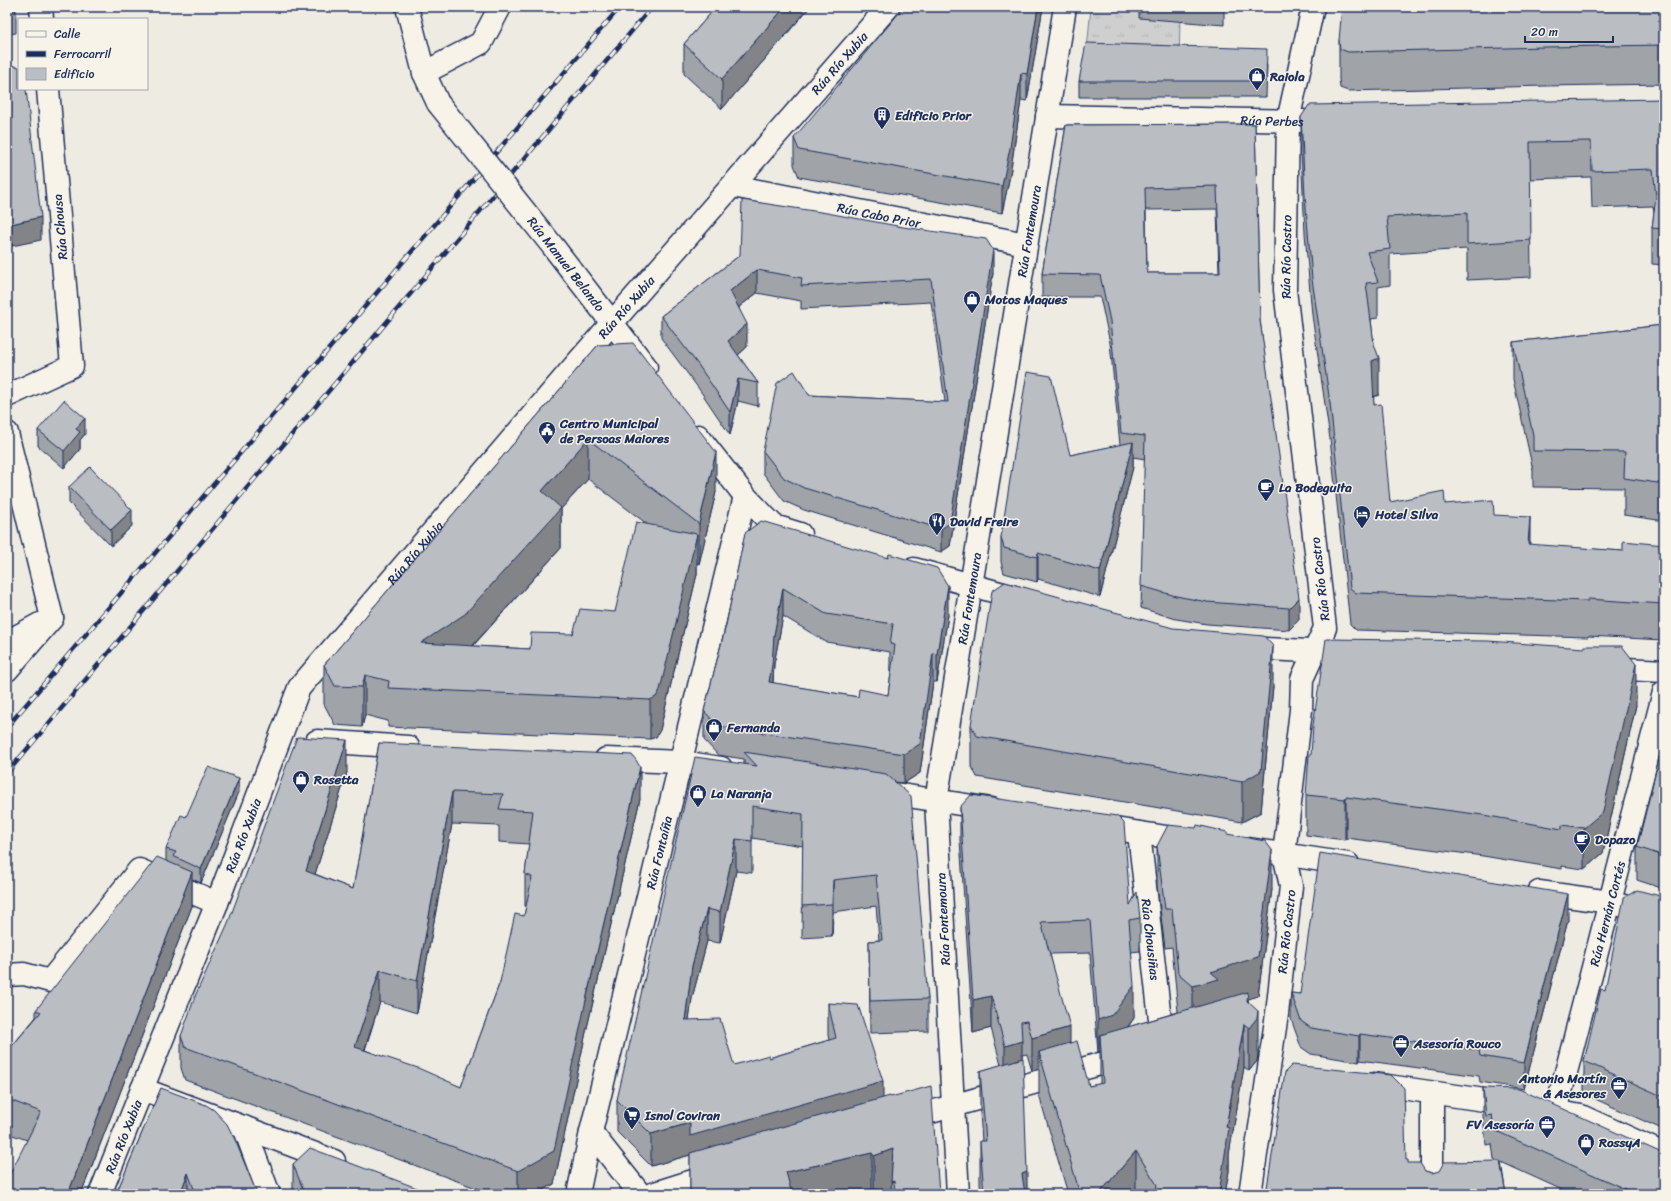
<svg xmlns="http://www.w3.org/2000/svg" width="1671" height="1201" font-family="Sriracha,sans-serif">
<defs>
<pattern id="grass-tufts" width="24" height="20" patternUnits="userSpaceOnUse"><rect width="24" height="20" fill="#cfcfcf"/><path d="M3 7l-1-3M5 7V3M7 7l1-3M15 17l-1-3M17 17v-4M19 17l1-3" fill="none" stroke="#b1b2b4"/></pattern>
</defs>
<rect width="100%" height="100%" fill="#eeebe2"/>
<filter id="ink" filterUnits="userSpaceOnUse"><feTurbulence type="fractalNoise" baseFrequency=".025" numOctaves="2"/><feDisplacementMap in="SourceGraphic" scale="8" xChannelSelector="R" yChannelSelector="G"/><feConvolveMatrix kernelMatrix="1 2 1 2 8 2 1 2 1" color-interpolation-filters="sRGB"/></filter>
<g filter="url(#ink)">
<polygon fill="url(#grass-tufts)" stroke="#757f96" points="1091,7 1140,7 1180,17 1179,63 1086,60"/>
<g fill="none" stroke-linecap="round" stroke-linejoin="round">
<defs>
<g id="minor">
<polyline points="41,7 42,19"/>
<polyline points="407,7 424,73 438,103"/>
<polyline points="424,73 481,43 500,7"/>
<path id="s1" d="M1047,116L1303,121"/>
<path id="s2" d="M733,186L1026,244"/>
<polyline points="555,249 646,367"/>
<polyline points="7,396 72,366 48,89"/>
<polyline points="7,433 52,618"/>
<polyline points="698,436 745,496 774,526 800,534"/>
<polyline points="914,569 1021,599"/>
<polyline points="7,642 40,624"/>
<polyline points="1243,648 1355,653"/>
<polyline points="1607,668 1664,671"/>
<polyline points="7,670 52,618"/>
<polyline points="317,741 408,747"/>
<polyline points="606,759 681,762 721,768"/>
<polyline points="882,792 992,809"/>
<polyline points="1096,826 1192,841"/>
<path id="s3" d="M1139,833L1163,1046"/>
<polyline points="1242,848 1348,864"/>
<polyline points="1539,892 1610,902 1664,918"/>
<polyline points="7,975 24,974 50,981 139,870 217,903"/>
<polyline points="1374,1084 1512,1104"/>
<polyline points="142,1089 334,1161"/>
<polyline points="1432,1093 1432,1194"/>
<polyline points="1548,1110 1581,1116 1664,1154"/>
<path id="s4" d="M1556,1111L1664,692"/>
<polyline points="903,1120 1128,1056"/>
<polyline points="244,1127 269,1194"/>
<polyline points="591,1132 640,1194"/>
<path id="s5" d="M100,1194L217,903L299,688L577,363L888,7"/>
<path id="s6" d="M578,1194L591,1132L745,496"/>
<polyline points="652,1194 718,1173"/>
<path id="s7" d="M958,1194L936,801L1065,7"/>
<path id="s8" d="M1250,1194L1277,1014L1291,886L1284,854L1301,710L1302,679L1325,628L1285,290L1288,121L1313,7"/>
</g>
</defs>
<use href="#minor" stroke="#1b2f5e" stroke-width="25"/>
<use href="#minor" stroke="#f7f3e8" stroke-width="22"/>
<defs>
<g id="rail">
<polyline points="7,727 620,7"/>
<polyline points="7,773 652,7"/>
</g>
</defs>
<use href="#rail" stroke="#1b2f5e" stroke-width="4.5"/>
<use href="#rail" stroke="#f7f3e8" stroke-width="3" stroke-dasharray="9" stroke-linecap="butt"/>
<defs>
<polyline id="minor-bridge" points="438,103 555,249"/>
</defs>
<use href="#minor-bridge" stroke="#1b2f5e" stroke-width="25" stroke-linecap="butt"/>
<use href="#minor-bridge" stroke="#f7f3e8" stroke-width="22"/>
</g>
<g fill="#a0a3a7" stroke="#1b2f5e" fill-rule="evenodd">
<polygon points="7,7 16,10 16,33 8,34"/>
<polygon points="716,7 810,7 722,109 684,74 684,44"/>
<polygon points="1043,7 1027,101 1021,100 1010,175 1002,213 799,177 794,165 794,138"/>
<polygon points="1139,7 1224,7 1224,25 1139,18"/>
<polygon points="1664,7 1664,84 1545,86 1348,91 1340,88 1339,79 1339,40"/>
<polygon points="1267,65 1266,97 1079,97 1079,81"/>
<polygon points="1664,99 1664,265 1652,264 1652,228 1654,213 1653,206 1592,208 1591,177 1530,179 1531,277 1467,280 1467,249 1390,254 1390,285 1378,287 1378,318 1371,319 1379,395 1373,397 1374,405 1390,502 1445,504 1494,515 1530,545 1623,551 1664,545 1664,639 1663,640 1588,636 1588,637 1356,630 1350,624 1330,439 1312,315 1305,233 1301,153 1301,117"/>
<path d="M1255,124L1260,320L1299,620L1289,630L1207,624L1176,619L1141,608L1145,459L1133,457V467L1100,597L1038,579L1037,582L1004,573L1001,562V537L1070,455L1120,445L1110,343L1100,297H1042V274L1066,125ZM1217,209L1219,273H1147L1146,210Z"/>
<polygon points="740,255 993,273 950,546 941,552 804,510 784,501 763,473 763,451 809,395 945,402 931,302 801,309 801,301 757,293 739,307 747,347 738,355 758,383 758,406 738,401 730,435 699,389 661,338 661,316"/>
<polygon points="1664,320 1664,521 1624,515 1624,488 1533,487 1533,470 1513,379 1513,342 1663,325"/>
<path d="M598,345L716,492L699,564L697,562V574L660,730L656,737L650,739L388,727V721L365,715L362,727L335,725L324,704V665ZM588,479L647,524L615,612L573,634L530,649L473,646L561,548V509Z"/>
<polygon points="38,430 85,434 80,440 80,449 64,468 38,446"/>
<polygon points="69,487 132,526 111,546 69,503"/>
<path d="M745,533L948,615L937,682H933L920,773L904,783L895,782L928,999V1031L870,1033L869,941L879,940L876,906L833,912L832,936L802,938L803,846L752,838V873L736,871L720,943L707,941L692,998L689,1020L734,1065L769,1058L829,1040L828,1035V1003L939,1194H891V1192L884,1194H690V1155L651,1166L617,1132V1100L744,764V759L718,755L704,740V711L726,625ZM783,616L826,642L890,652V672L891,673L888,695L858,697L773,683L774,664Z"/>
<polygon points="1273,686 1261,812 1242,822 977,777 971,765 971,725"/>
<polygon points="1636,705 1603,853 1584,869 1562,866 1562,869 1483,856 1346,838 1345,840 1306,835 1306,795"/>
<polygon points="1664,739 1664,889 1637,880 1637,847"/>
<path d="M379,743L640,799L586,1032L554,1184L536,1194H492L185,1080L181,1068V1036L347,772L315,874L353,889ZM452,824L499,826V842L529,844L525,874V906L526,907L524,916L500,982L461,1087L365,1050L380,1002L417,1013Z"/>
<polygon points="239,792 201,883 192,879 192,906 81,1194 7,1194 27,1140 7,1133 7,1052 36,1017 36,1010 166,862 166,849 186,817"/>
<path d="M960,807L1130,905L1140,918V951L1131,952L1134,1018L1128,1027L1178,1012L1172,947L1165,948L1157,885V846L1227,834L1272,889L1258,996L1248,999L1258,1054L1257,1061L1249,1071L1244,1067L1229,1154V1171L1225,1194H1068L1039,1095V1069L1032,1071L1027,1054L1022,1055L1027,1194H981L980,1183V1141H982L980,1113V1071L1001,1065L991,1028L973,1033L960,840ZM1090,953L1098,1052H1100V1084L1089,1086L1070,1043L1050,954Z"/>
<polygon points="1664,897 1664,1130 1584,1094 1584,1061 1605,990"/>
<polygon points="1568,920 1524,1089 1480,1082 1479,1076 1360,1060 1359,1062 1311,1054 1301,1047 1291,1019 1291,993 1300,994"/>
<polygon points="161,1088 257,1194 116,1194"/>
<polygon points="1483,1088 1664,1194 1571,1194 1501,1162 1506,1194 1266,1194 1406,1160 1408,1163 1425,1171 1432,1173 1497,1161 1494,1159 1492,1144 1486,1145 1483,1116"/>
<polygon points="293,1164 433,1194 293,1194"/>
</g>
<g fill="#828488" stroke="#1b2f5e">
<polygon points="785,7 810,7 722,109 722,79"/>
<polygon points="1038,7 1043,7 1027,101 1027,74"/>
<rect x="7" y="11" width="1" height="23"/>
<polygon points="1021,73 1021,100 1010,175 1002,213 1002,186"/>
<polygon points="41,217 41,240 7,247 7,225"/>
<polygon points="993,250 993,273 950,546 941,552 941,529"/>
<polygon points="757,270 757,293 730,314 730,291"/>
<polygon points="747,324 747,347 728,364 728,341"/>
<polygon points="1379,358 1379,395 1372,397 1372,361"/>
<polygon points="738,379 738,401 730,435 730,412"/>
<polygon points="85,418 85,434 80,440 80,449 64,468 64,451 76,429"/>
<polygon points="588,439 588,479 561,509 561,548 465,654 421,643 542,491"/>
<polygon points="1133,442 1133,467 1100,597 1100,571"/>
<polygon points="716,452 716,492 699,564 699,524"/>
<polygon points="132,510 132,526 111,546 111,530"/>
<polygon points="1530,517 1530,554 1528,544"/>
<polygon points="697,534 697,574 660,730 656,737 650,739 650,700"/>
<polygon points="1038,553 1038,579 1037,582 1037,557"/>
<polygon points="948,586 948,615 937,682 937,654"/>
<polygon points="783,588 783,616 774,664 772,694 769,682 774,635"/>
<polygon points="1299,598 1299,620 1289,630 1289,608"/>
<polygon points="1664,603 1664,639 1663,640 1663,604"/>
<polygon points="1273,646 1273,686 1261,812 1242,822 1242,782"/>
<polygon points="933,653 933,682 920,773 904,783 904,754"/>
<polygon points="1636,664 1636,705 1603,853 1584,869 1584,828"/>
<polygon points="365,675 365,715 362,727 362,687"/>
<polygon points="347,740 347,772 306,903 306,871"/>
<polygon points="640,767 640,799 586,1032 554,1184 536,1194 518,1194 518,1171 586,1000"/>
<polygon points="239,778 239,792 201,883 201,869"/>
<polygon points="452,792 452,824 417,1013 417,981"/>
<polygon points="1346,797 1346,838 1345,840 1345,799"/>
<polygon points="736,839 736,871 720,943 720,912"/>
<polygon points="1272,850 1272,889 1258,996 1248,999 1248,1027 1247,1000 1193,1025 1193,986 1211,972"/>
<polygon points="192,872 192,906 81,1194 68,1194"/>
<polygon points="833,880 833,912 832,936 832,904"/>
<polygon points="1568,894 1568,920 1524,1089 1524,1063"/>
<polygon points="707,909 707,941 692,998 685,1051 685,1020 692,966"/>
<polygon points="380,970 380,1002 355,1079 355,1047"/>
<polygon points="1134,986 1134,1018 1112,1048 1100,1035 1100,1052 1098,1052 1098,1020"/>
<polygon points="991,996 991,1028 973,1033 973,1000"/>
<polygon points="1258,1011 1258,1054 1257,1061 1249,1071 1249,1028"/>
<polygon points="1244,1024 1244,1067 1229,1154 1229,1171 1225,1194 1219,1194 1226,1127"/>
<polygon points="1070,1027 1070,1060 1039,1052 1039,1069 1032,1071 1032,1038"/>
<polygon points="1360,1034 1360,1060 1359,1062 1359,1036"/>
<polygon points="1022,1041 1022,1074 1005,1079 1005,1046"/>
<polygon points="883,1081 883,1113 690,1155 651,1166 651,1134 690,1123"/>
<polygon points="893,1149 891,1192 884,1194 874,1194 874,1156"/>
<polygon points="1136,1151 1136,1194 1099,1194"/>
<polygon points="872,1153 872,1194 786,1194 786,1172"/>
<polygon points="1027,1172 1027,1194 1022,1194 1022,1174"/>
<polygon points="188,1173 188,1194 180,1194"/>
</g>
<g fill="#babdc2" stroke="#1b2f5e" fill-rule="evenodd">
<polygon points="7,7 16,7 16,10 7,11"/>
<polygon points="716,7 785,7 722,79 684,44"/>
<polygon points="904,7 1038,7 1027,74 1021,73 1010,148 1002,186 799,150 794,138"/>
<polygon points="1202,7 1224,7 1224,9"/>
<polygon points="1342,7 1664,7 1664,45 1545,47 1348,52 1340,49 1339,40"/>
<polygon points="1086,43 1267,49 1266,81 1079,81"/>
<polygon points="7,64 19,67 19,89 26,89 41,217 7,225"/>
<polygon points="1664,99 1664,229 1652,228 1656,196 1653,169 1592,171 1591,141 1530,142 1531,240 1467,244 1467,213 1387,217 1390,249 1367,252 1378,282 1366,283 1374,344 1379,358 1372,361 1374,405 1381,404 1390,502 1444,491 1445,504 1493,500 1494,515 1530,517 1528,544 1623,551 1623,541 1664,545 1664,603 1663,604 1588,599 1588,601 1356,593 1350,588 1330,403 1312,279 1305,196 1301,117 1309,105"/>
<path d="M1255,124L1260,320L1299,598L1289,608L1207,602L1176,596L1141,586L1145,436L1121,433L1110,321L1100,275L1042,274L1066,125ZM1217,186L1220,273H1147L1145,188Z"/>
<polygon points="742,200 827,213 903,227 986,239 993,250 950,523 941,529 804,488 784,478 763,451 777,383 794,371 809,395 948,402 931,279 801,286 802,278 757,270 730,291 747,324 728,341 758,383 738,379 730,412 699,366 661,316 740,255"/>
<polygon points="1664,320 1664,484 1624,478 1625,452 1533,451 1533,435 1513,342 1663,325"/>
<polygon points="633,343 716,452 699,524 588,439 542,491 561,508 465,614 421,643 530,649 531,633 573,634 580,609 615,612 636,522 697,534 660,690 656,697 650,700 388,688 389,681 365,675 362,687 335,686 324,665 598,345"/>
<polygon points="1027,372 1051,376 1070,455 1133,442 1100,571 1038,553 1037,557 1004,548 1001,537"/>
<polygon points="64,400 85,418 76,429 80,432 64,451 38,430"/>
<polygon points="90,467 132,510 111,530 69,487"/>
<path d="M761,521L888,558L889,554L937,568L948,586L937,654L933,653L920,744L904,754L718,726L704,711L726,625L745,533ZM783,588L826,614L893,624L890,644L895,645L888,695L859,689L858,697L769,682L772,665L774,635Z"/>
<polygon points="1005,582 1173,628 1264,636 1273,646 1261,771 1242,782 977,736 971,725 992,591"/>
<polygon points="1326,639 1488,641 1584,648 1585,646 1622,646 1636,664 1603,812 1584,828 1562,825 1562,829 1483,815 1346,797 1345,799 1306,795 1309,755 1311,755 1313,725"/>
<path d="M297,737L347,740L306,871L353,889L379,743L632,755L636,760L640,767L586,1000L554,1151L518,1171L185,1047L181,1036L196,994L228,923ZM452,792L503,794L499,809L533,811L525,874L532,877L524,916L515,914L500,982L461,1087L418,1068L355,1047L380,970L417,981Z"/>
<polygon points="1664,739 1664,856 1637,847"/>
<polygon points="744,752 886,774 911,796 928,999 870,1001 869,941 882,940 876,875 833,880 832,904 802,906 803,814 752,806 752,841 736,839 720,912 707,909 692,966 685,1020 720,1019 734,1065 769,1055 769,1058 836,1038 828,1003 858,1005 883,1081 690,1136 690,1123 651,1134 617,1100 695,757 757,766"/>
<polygon points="208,767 239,778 201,869 173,856 176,852 166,849 181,815 186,817"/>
<polygon points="971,795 1117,816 1124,823 1130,905 1137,892 1140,918 1129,920 1134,986 1112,1015 1098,1020 1090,920 1041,922 1070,1027 1032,1038 1027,1021 1021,1022 1022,1041 1005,1046 991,996 973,1000 960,807"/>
<polygon points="1168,825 1196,828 1197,825 1227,832 1227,834 1265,841 1272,850 1258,957 1211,972 1219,979 1193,986 1178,973 1172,909 1165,909 1157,846"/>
<polygon points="1320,853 1568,894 1524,1063 1480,1056 1479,1050 1360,1034 1359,1036 1311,1028 1301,1021 1291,993 1300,994"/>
<polygon points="157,857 192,872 68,1194 7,1194 7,1180 41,1112 7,1099 7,1052 41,1012 36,1010"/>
<polygon points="1637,890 1664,897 1664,1097 1584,1061 1601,989 1605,990 1624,898"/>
<polygon points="1248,992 1247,1001 1258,1011 1257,1018 1249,1028 1244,1024 1226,1127 1229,1128 1219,1194 1155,1194 1157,1185 1136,1151 1099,1194 1080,1194 1039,1052 1077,1041 1089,1086 1103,1083 1100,1035"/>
<polygon points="1023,1058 1027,1172 1022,1174 1025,1194 984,1194 980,1141 986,1141 980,1071"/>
<polygon points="1292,1065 1391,1075 1404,1088 1406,1160 1408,1160 1408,1163 1420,1163 1425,1171 1432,1173 1439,1171 1444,1162 1500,1161 1506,1194 1266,1194 1285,1072"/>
<polygon points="931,1086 939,1194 895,1194 894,1181 891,1182 893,1149 874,1156 872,1153 786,1172 792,1194 690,1194 690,1153 890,1096 891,1097"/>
<polygon points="161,1088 206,1105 214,1110 227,1124 236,1142 257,1194 196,1194 188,1173 180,1194 116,1194"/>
<polygon points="1483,1088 1519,1089 1664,1154 1664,1194 1636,1194 1494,1130 1492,1115 1486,1116"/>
<polygon points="310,1148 433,1194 305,1194 293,1164"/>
</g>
</g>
<defs>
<symbol id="shop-pin" viewBox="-11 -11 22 30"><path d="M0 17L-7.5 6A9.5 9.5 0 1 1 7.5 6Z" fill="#1b2f5e" stroke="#f7f3e8"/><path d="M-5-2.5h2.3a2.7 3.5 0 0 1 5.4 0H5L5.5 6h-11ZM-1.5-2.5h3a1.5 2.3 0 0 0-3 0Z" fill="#fff"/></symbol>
<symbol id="building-pin" viewBox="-11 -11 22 30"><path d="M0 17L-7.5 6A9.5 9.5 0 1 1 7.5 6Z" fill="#1b2f5e" stroke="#f7f3e8"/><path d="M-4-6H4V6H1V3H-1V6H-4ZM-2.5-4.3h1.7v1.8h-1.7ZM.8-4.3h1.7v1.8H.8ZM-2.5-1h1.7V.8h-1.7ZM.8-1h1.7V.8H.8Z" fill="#fff"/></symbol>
<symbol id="civic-pin" viewBox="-11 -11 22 30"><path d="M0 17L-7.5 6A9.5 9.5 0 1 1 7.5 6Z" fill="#1b2f5e" stroke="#f7f3e8"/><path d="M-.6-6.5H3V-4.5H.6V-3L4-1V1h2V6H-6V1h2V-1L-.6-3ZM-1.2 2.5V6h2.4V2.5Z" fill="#fff"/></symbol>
<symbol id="cafe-pin" viewBox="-11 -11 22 30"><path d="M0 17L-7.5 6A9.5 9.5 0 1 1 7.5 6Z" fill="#1b2f5e" stroke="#f7f3e8"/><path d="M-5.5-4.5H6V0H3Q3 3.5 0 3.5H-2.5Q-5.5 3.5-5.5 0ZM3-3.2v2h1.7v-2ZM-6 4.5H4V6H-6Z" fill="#fff"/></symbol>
<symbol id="hotel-pin" viewBox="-11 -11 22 30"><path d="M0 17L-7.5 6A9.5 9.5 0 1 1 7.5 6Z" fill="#1b2f5e" stroke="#f7f3e8"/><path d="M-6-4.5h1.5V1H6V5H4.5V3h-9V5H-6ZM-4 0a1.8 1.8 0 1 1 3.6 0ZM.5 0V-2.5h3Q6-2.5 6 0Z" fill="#fff"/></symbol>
<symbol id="restaurant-pin" viewBox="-11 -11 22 30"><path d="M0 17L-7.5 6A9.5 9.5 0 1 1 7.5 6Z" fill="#1b2f5e" stroke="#f7f3e8"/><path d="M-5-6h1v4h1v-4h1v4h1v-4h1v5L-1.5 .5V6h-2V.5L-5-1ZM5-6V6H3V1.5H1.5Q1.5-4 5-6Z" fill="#fff"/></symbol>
<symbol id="office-pin" viewBox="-11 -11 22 30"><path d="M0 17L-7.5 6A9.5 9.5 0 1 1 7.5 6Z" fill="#1b2f5e" stroke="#f7f3e8"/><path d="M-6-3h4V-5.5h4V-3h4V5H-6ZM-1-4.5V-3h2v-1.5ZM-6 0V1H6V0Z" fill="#fff"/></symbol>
<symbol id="supermarket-pin" viewBox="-11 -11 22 30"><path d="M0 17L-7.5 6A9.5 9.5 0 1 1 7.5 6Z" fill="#1b2f5e" stroke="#f7f3e8"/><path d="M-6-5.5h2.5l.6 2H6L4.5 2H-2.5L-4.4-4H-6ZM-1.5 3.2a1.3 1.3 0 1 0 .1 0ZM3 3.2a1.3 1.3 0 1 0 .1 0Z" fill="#fff"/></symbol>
</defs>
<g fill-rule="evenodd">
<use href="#shop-pin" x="1247" y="66" width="20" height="27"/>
<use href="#building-pin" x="872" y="105" width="20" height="27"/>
<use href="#shop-pin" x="962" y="289" width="20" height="27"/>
<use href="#civic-pin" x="537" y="420" width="20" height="27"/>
<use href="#cafe-pin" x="1256" y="477" width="20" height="27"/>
<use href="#hotel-pin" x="1352" y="504" width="20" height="27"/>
<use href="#restaurant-pin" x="927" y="511" width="20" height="27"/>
<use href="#shop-pin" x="704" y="717" width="20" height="27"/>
<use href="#shop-pin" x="291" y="769" width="20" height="27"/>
<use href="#shop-pin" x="688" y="783" width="20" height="27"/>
<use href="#cafe-pin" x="1572" y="829" width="20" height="27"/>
<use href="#office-pin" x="1391" y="1033" width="20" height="27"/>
<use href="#office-pin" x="1609" y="1075" width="20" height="27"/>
<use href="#supermarket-pin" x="622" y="1105" width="20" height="27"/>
<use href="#office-pin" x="1537" y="1114" width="20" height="27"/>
<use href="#shop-pin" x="1576" y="1132" width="20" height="27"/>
</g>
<g text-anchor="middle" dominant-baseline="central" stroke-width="3" stroke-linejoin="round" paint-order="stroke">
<g font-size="13" fill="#1b2f5e" stroke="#f7f3e8">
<text stroke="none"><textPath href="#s5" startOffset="1370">Rúa Río Xubia</textPath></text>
<text stroke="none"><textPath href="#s1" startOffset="225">Rúa Perbes</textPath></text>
<text stroke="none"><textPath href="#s2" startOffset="149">Rúa Cabo Prior</textPath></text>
<text transform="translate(60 227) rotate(-95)">Rúa Chousa</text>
<text stroke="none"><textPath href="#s7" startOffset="971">Rúa Fontemoura</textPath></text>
<text stroke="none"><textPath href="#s8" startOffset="949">Rúa Río Castro</textPath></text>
<text transform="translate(566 264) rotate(52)">Rúa Manuel Belando</text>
<text stroke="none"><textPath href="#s5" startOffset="1046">Rúa Río Xubia</textPath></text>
<text stroke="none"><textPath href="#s5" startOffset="722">Rúa Río Xubia</textPath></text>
<text transform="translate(1320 579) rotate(-97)">Rúa Río Castro</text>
<text stroke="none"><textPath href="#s7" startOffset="599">Rúa Fontemoura</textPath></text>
<text stroke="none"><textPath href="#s5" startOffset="386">Rúa Río Xubia</textPath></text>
<text stroke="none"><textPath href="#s6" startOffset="351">Rúa Fontaíña</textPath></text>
<text stroke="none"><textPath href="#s4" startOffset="204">Rúa Hernán Cortés</textPath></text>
<text transform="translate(943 919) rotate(-93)">Rúa Fontemoura</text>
<text stroke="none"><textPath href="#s8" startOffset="265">Rúa Río Castro</textPath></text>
<text stroke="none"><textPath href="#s3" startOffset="107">Rúa Chousiñas</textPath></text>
<text stroke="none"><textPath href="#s5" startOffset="62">Rúa Río Xubia</textPath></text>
</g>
<g font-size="13" font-weight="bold" fill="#1b2f5e" stroke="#f7f3e8" text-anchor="start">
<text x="1270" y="76">Raiola</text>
<text x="895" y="115">Edificio Prior</text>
<text x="985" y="299">Motos Maques</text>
<text x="560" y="423">Centro Municipal<tspan x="560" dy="15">de Persoas Maiores</tspan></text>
<text x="1279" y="487">La Bodeguita</text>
<text x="1375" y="514">Hotel Silva</text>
<text x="950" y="521">David Freire</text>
<text x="727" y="727">Fernanda</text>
<text x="314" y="779">Rosetta</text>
<text x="711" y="793">La Naranja</text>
<text x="1595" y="839">Dopazo</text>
<text x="1414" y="1043">Asesoría Rouco</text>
<text x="1606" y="1078" text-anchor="end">Antonio Martín<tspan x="1606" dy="15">&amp; Asesores</tspan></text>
<text x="645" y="1115">Isnol Coviran</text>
<text x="1534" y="1124" text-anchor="end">FV Asesoría</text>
<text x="1599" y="1142">RossyA</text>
</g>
</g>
<rect width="1671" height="1201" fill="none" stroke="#f7f3e8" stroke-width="24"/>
<rect x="12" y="12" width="1647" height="1177" fill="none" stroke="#1b2f5e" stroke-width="1.5" filter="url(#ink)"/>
<rect x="18" y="18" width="130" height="72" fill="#f7f3e8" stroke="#9fa5b1"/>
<rect x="26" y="31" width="20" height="6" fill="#f7f3e8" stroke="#9fa5b1"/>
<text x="54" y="38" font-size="12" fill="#1b2f5e">Calle</text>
<rect x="26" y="51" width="20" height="6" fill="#1b2f5e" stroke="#9fa5b1"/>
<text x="54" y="58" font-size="12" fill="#1b2f5e">Ferrocarril</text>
<rect x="26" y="68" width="20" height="12" fill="#babdc2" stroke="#9fa5b1"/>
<text x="54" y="78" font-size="12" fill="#1b2f5e">Edificio</text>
<path d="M1525 36v6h88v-6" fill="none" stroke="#1b2f5e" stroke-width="2"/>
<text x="1531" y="36" font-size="12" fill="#1b2f5e" stroke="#f7f3e8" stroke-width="3" paint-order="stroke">20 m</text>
</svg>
